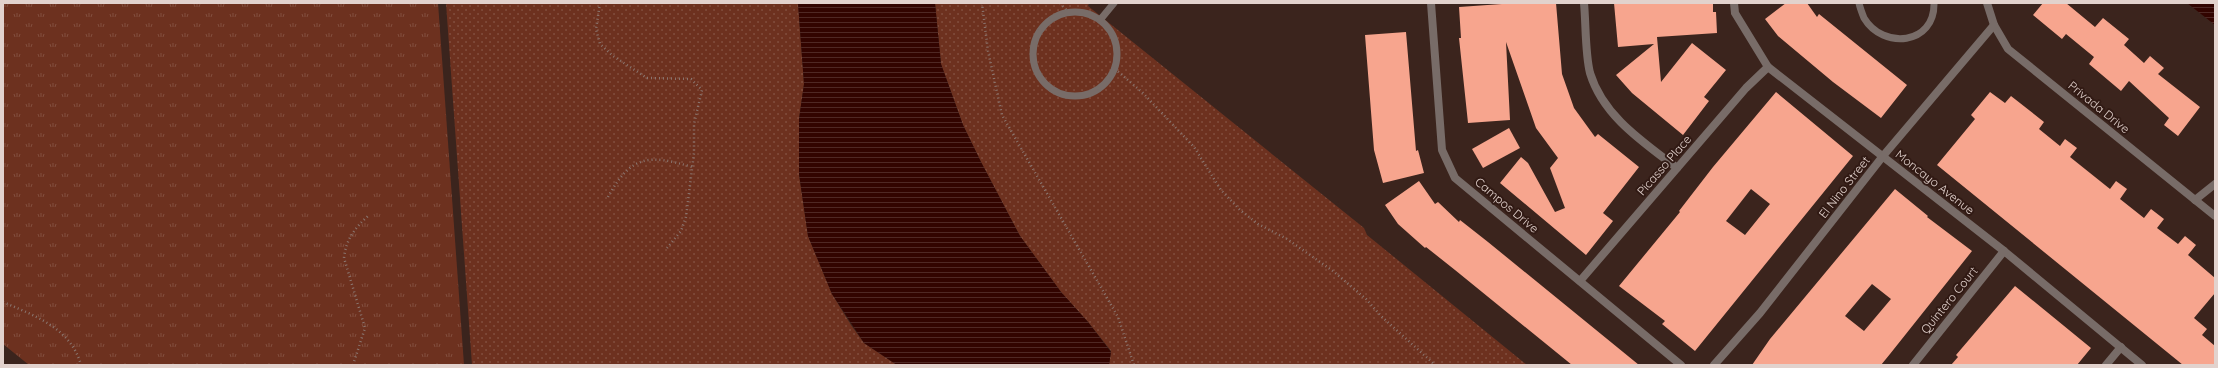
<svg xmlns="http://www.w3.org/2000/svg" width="2218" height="368" font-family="Quicksand,sans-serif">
<defs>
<pattern id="grass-tufts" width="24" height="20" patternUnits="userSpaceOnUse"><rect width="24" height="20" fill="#6d311f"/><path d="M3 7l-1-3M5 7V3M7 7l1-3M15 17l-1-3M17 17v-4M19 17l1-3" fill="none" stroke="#824e3e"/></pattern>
<pattern id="park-dots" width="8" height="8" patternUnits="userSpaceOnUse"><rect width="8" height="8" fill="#6d311f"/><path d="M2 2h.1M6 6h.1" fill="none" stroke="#824e3e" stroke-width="1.8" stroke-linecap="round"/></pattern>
<pattern id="water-rules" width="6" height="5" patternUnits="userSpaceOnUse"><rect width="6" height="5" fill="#320400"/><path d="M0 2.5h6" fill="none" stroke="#4f2824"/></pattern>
</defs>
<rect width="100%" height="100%" fill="#3b241d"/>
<polygon fill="url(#grass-tufts)" points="3,3 438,3 464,365 29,365 3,344"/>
<g fill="url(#park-dots)">
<polygon points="446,3 798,3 804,84 799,119 799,174 808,236 832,294 851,325 864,343 897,365 472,365"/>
<polygon points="935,3 1089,3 1088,6 1364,228 1367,235 1527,365 1109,365 1111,351 1088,322 1061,292 1020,236 981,162 963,125 941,64"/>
</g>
<g fill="url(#water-rules)">
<polygon points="798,3 935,3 941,64 963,125 981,162 1020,236 1061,292 1088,322 1111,352 1109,365 897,365 864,343 832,294 808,236 799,174 799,119 804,84"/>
<polygon points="2187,3 2215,3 2215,25"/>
</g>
<g fill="#f7a58e" fill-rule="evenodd">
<polygon points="1516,3 1556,3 1562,74 1574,108 1595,137 1598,134 1639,167 1603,213 1613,221 1586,255 1500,183 1521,157 1528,163 1555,212 1565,208 1550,168 1558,158 1536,128 1506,42 1510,120 1468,123 1459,38 1461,38 1459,7"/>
<polygon points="1614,3 1713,3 1713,12 1716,12 1717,33 1657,37 1661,82 1692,43 1726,70 1704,97 1709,101 1683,135 1632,93 1616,75 1654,44 1618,47"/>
<polygon points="1786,3 1807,3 1817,17 1819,14 1907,85 1881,118 1833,82 1778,36 1765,19"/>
<polygon points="2043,3 2066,3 2095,27 2103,18 2129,39 2124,45 2144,63 2150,56 2164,68 2158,74 2200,107 2178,136 2164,125 2169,118 2129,81 2121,91 2089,64 2094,57 2066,34 2062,39 2033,15"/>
<polygon points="1406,32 1416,151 1418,150 1424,173 1383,183 1374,150 1365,35"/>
<path d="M1776,92L1853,156L1695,351L1662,324L1665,321L1619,286L1680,212L1679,211L1713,167ZM1751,189L1770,204L1745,235L1726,221Z"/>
<polygon points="1990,92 2005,103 2011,96 2044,122 2039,129 2060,146 2065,139 2077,148 2070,157 2110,189 2116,181 2127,189 2120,199 2144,218 2151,209 2164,219 2157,228 2178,244 2185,236 2196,245 2188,255 2215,278 2215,293 2194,318 2207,329 2202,335 2215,346 2215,365 2183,365 1937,165 1975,119 1971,115"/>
<polygon points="1509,128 1520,148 1483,168 1472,149"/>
<polygon points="1419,181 1435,204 1438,202 1459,222 1460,220 1488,242 1639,365 1572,365 1455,270 1426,247 1425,248 1398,224 1385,205"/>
<path d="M1895,189L1928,216L1927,217L1972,251L1890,354L1881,365H1752L1770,339ZM1872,284L1891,299L1864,331L1845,316Z"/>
<polygon points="2015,286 2091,348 2077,365 1951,365 1958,357 1956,355"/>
</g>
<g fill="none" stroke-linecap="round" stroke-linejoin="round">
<g stroke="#8b7771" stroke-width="2.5" stroke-dasharray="1 3" stroke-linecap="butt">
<polyline points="600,3 596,29 600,44 613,56 647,78 691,79 702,90 694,124 694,153 686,217 681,231 667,248"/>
<polyline points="982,3 988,51 1002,115 1118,317 1134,365"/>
<polyline points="1060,3 1069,13"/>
<polyline points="1115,69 1143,93 1194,147 1221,190 1240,210 1258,224 1287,239 1333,271 1366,299 1381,316 1435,365"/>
<path d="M608,197C631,155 649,154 692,167"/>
<path d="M3,302C35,316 71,328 81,365"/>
<path d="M353,365L365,328L344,258C346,239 355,228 368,216"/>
</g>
<g stroke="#786c68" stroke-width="7">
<path d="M1859,3C1860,8 1862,13 1864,18C1883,50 1935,45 1934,3"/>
<circle cx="1075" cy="54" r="42"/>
<polyline points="1100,20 1114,3"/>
</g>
<g stroke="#786c68" stroke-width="8">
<polyline points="1431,3 1442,150 1455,178 1681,365"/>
<path d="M1584,3C1586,24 1585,53 1590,73C1603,116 1643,142 1677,168"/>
<polyline points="1734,3 1735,13 1768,67 2004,251 2142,365"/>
<polyline points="1987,3 1994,25 2008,49 2215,216"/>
<polyline points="2195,200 2215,184"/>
<polyline points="1580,281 1746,88 1768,67"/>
<polyline points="1714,365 1760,313 1883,156 1994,25"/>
<polyline points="1913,365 2004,251"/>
<polyline points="2106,365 2121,347"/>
</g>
</g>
<g text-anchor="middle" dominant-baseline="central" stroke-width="4" stroke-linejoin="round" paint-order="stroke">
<g font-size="12" fill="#e2d2cd" stroke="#311a14">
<text transform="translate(2099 107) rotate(39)">Privada Drive</text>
<text transform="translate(1664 165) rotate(-49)">Picasso Place</text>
<text transform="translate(1935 182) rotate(38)">Moncayo Avenue</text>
<text transform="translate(1844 187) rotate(-52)">El Nino Street</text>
<text transform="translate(1507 205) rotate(40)">Campos Drive</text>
<text transform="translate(1949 300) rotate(-51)">Quintero Court</text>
</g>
</g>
<rect width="2218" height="368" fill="none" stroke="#e2d2cd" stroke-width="8"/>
</svg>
